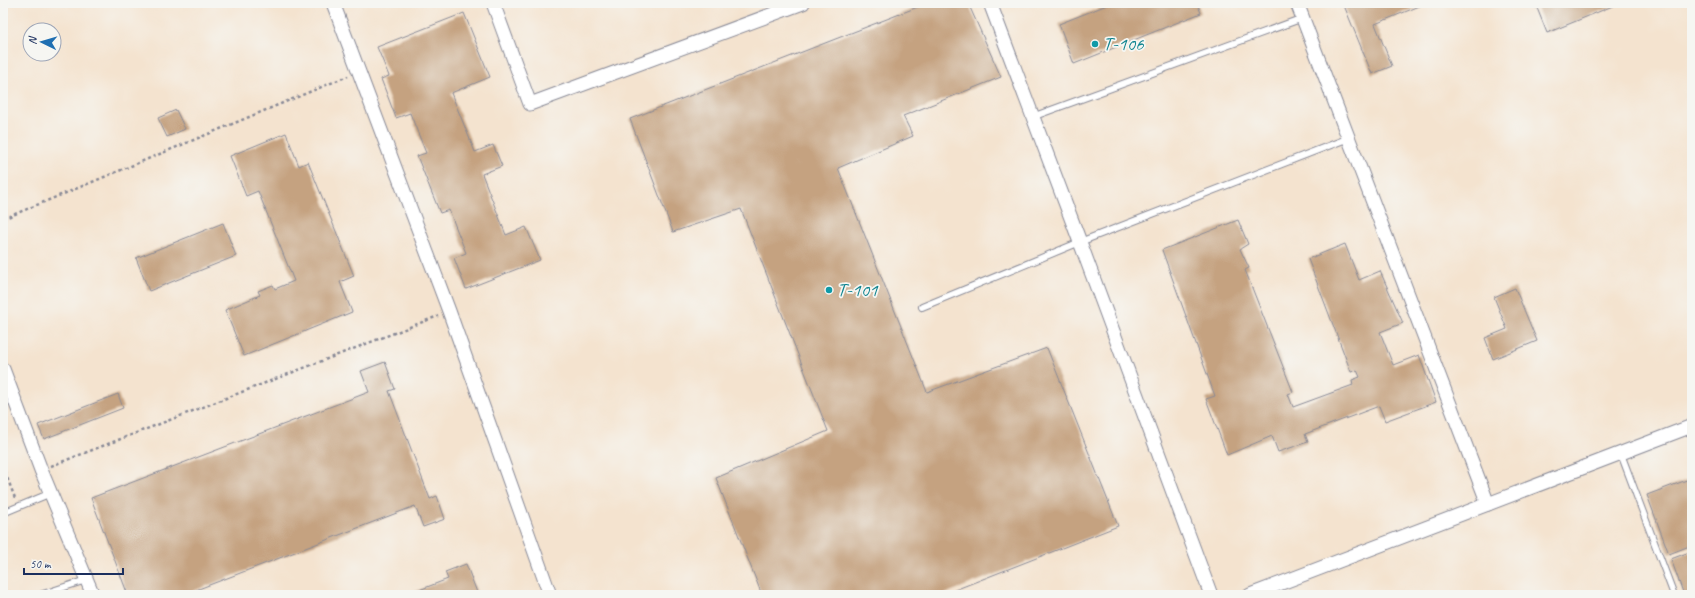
<svg xmlns="http://www.w3.org/2000/svg" width="1695" height="598" font-family="Caveat,sans-serif">
<rect width="100%" height="100%" fill="#f6f6f2"/>
<filter id="ink" filterUnits="userSpaceOnUse"><feTurbulence type="fractalNoise" baseFrequency=".025" numOctaves="2"/><feDisplacementMap in="SourceGraphic" scale="8" xChannelSelector="R" yChannelSelector="G"/><feConvolveMatrix kernelMatrix="1 2 1 2 8 2 1 2 1" color-interpolation-filters="sRGB"/></filter>
<filter id="wash" filterUnits="userSpaceOnUse"><feTurbulence type="fractalNoise" baseFrequency=".012" numOctaves="4" result="noise"/><feDisplacementMap in="SourceGraphic" scale="16" xChannelSelector="R" yChannelSelector="G"/><feGaussianBlur stdDeviation="0.9" result="paint"/><feColorMatrix in="noise" values="0 0 0 0 0 0 0 0 0 0 0 0 0 0 0 0 0 1.4 0 .05"/><feComposite in="paint" operator="in"/></filter>
<g filter="url(#wash)">
<rect width="100%" height="100%" fill="#f4e3cf"/>
<g id="blocks">
<g fill="#c5a280">
<polygon points="928,3 968,3 1001,77 903,116 913,136 838,168 927,392 1047,348 1118,526 942,595 762,595 716,478 828,431 741,209 673,232 630,119"/>
<polygon points="1112,3 1197,3 1201,13 1074,64 1059,24"/>
<polygon points="1343,3 1427,3 1375,24 1392,66 1372,74"/>
<polygon points="1535,3 1620,3 1547,33"/>
<polygon points="464,13 490,77 451,93 475,152 493,145 502,166 482,174 506,235 526,227 540,260 466,289 454,258 466,253 449,210 440,213 417,156 426,153 410,113 396,118 381,79 389,76 377,47"/>
<polygon points="176,110 185,129 167,137 158,118"/>
<polygon points="286,133 299,166 308,162 354,276 340,282 352,312 244,356 225,310 260,295 258,291 273,285 275,289 294,281 258,191 246,196 230,156"/>
<polygon points="1238,220 1248,244 1240,249 1249,268 1245,270 1293,392 1288,394 1293,407 1353,385 1352,380 1360,377 1357,370 1351,372 1308,259 1345,244 1359,280 1380,271 1403,323 1380,332 1393,365 1419,355 1436,402 1385,421 1379,406 1305,434 1308,442 1278,452 1272,436 1227,455 1206,399 1215,396 1162,250"/>
<polygon points="223,223 236,256 149,291 136,258"/>
<polygon points="1515,288 1537,341 1493,359 1485,338 1507,329 1494,297"/>
<polygon points="385,362 395,389 389,391 430,499 437,496 445,519 423,527 415,506 183,595 128,595 91,498 369,392 361,371"/>
<polygon points="118,394 123,408 44,439 38,425"/>
<polygon points="1692,478 1692,545 1669,554 1647,495"/>
<polygon points="1692,551 1692,595 1684,595 1671,559"/>
<polygon points="466,564 478,595 406,595 448,579 445,572"/>
</g>
</g>
</g>
<g filter="url(#ink)">
<use href="#blocks" fill-opacity="0" stroke="#888996" stroke-width="1"/>
<g fill="none" stroke-linecap="round" stroke-linejoin="round">
<defs>
<g id="service">
<polyline points="1032,117 1303,18"/>
<polyline points="922,307 1080,242 1349,138"/>
<polyline points="1621,454 1674,595"/>
<polyline points="3,513 51,493"/>
<polyline points="40,595 86,580"/>
</g>
<g id="minor">
<polyline points="333,3 449,311 550,595"/>
<polyline points="493,3 530,104 803,3"/>
<polyline points="990,3 1080,242 1211,595"/>
<polyline points="1297,3 1488,504"/>
<polyline points="3,369 41,470 93,595"/>
<polyline points="1250,595 1692,426"/>
</g>
</defs>
<use href="#service" stroke="#888996" stroke-width="8"/>
<use href="#minor" stroke="#888996" stroke-width="15"/>
<g stroke="#888996" stroke-width="2.5" stroke-dasharray="3 3" stroke-linecap="butt">
<polyline points="3,219 348,76"/>
<polyline points="51,466 438,316"/>
<polyline points="3,467 15,498"/>
</g>
<use href="#service" stroke="#fff" stroke-width="6"/>
<use href="#minor" stroke="#fff" stroke-width="13"/>
</g>
</g>
<g fill="#0f9aa8" stroke="#f6f6f2" stroke-width="1.5">
<circle cx="1095" cy="44" r="4"/>
<circle cx="829" cy="290" r="4"/>
</g>
<g text-anchor="middle" dominant-baseline="central" stroke-width="3.5" stroke-linejoin="round" paint-order="stroke">
<g font-size="19" fill="#0d838f" stroke="#f6f6f2" text-anchor="start">
<text x="1103" y="44">Т-106</text>
<text x="837" y="290">Т-101</text>
</g>
</g>
<rect width="1695" height="598" fill="none" stroke="#f6f6f2" stroke-width="16"/>
<g transform="translate(42 42) rotate(275)"><circle r="19" fill="#f6f6f2" stroke="#9ea6b7"/>
<path d="M0-3L7 15L0 10L-7 15Z" fill="#1f6fb2"/>
<text y="-6" font-size="11" font-weight="bold" text-anchor="middle" fill="#1b2f5e">N</text>
</g>
<path d="M24 568v6h99v-6" fill="none" stroke="#1b2f5e" stroke-width="2"/>
<text x="30" y="568" font-size="12" fill="#1b2f5e" stroke="#f6f6f2" stroke-width="3" paint-order="stroke">50 m</text>
</svg>
